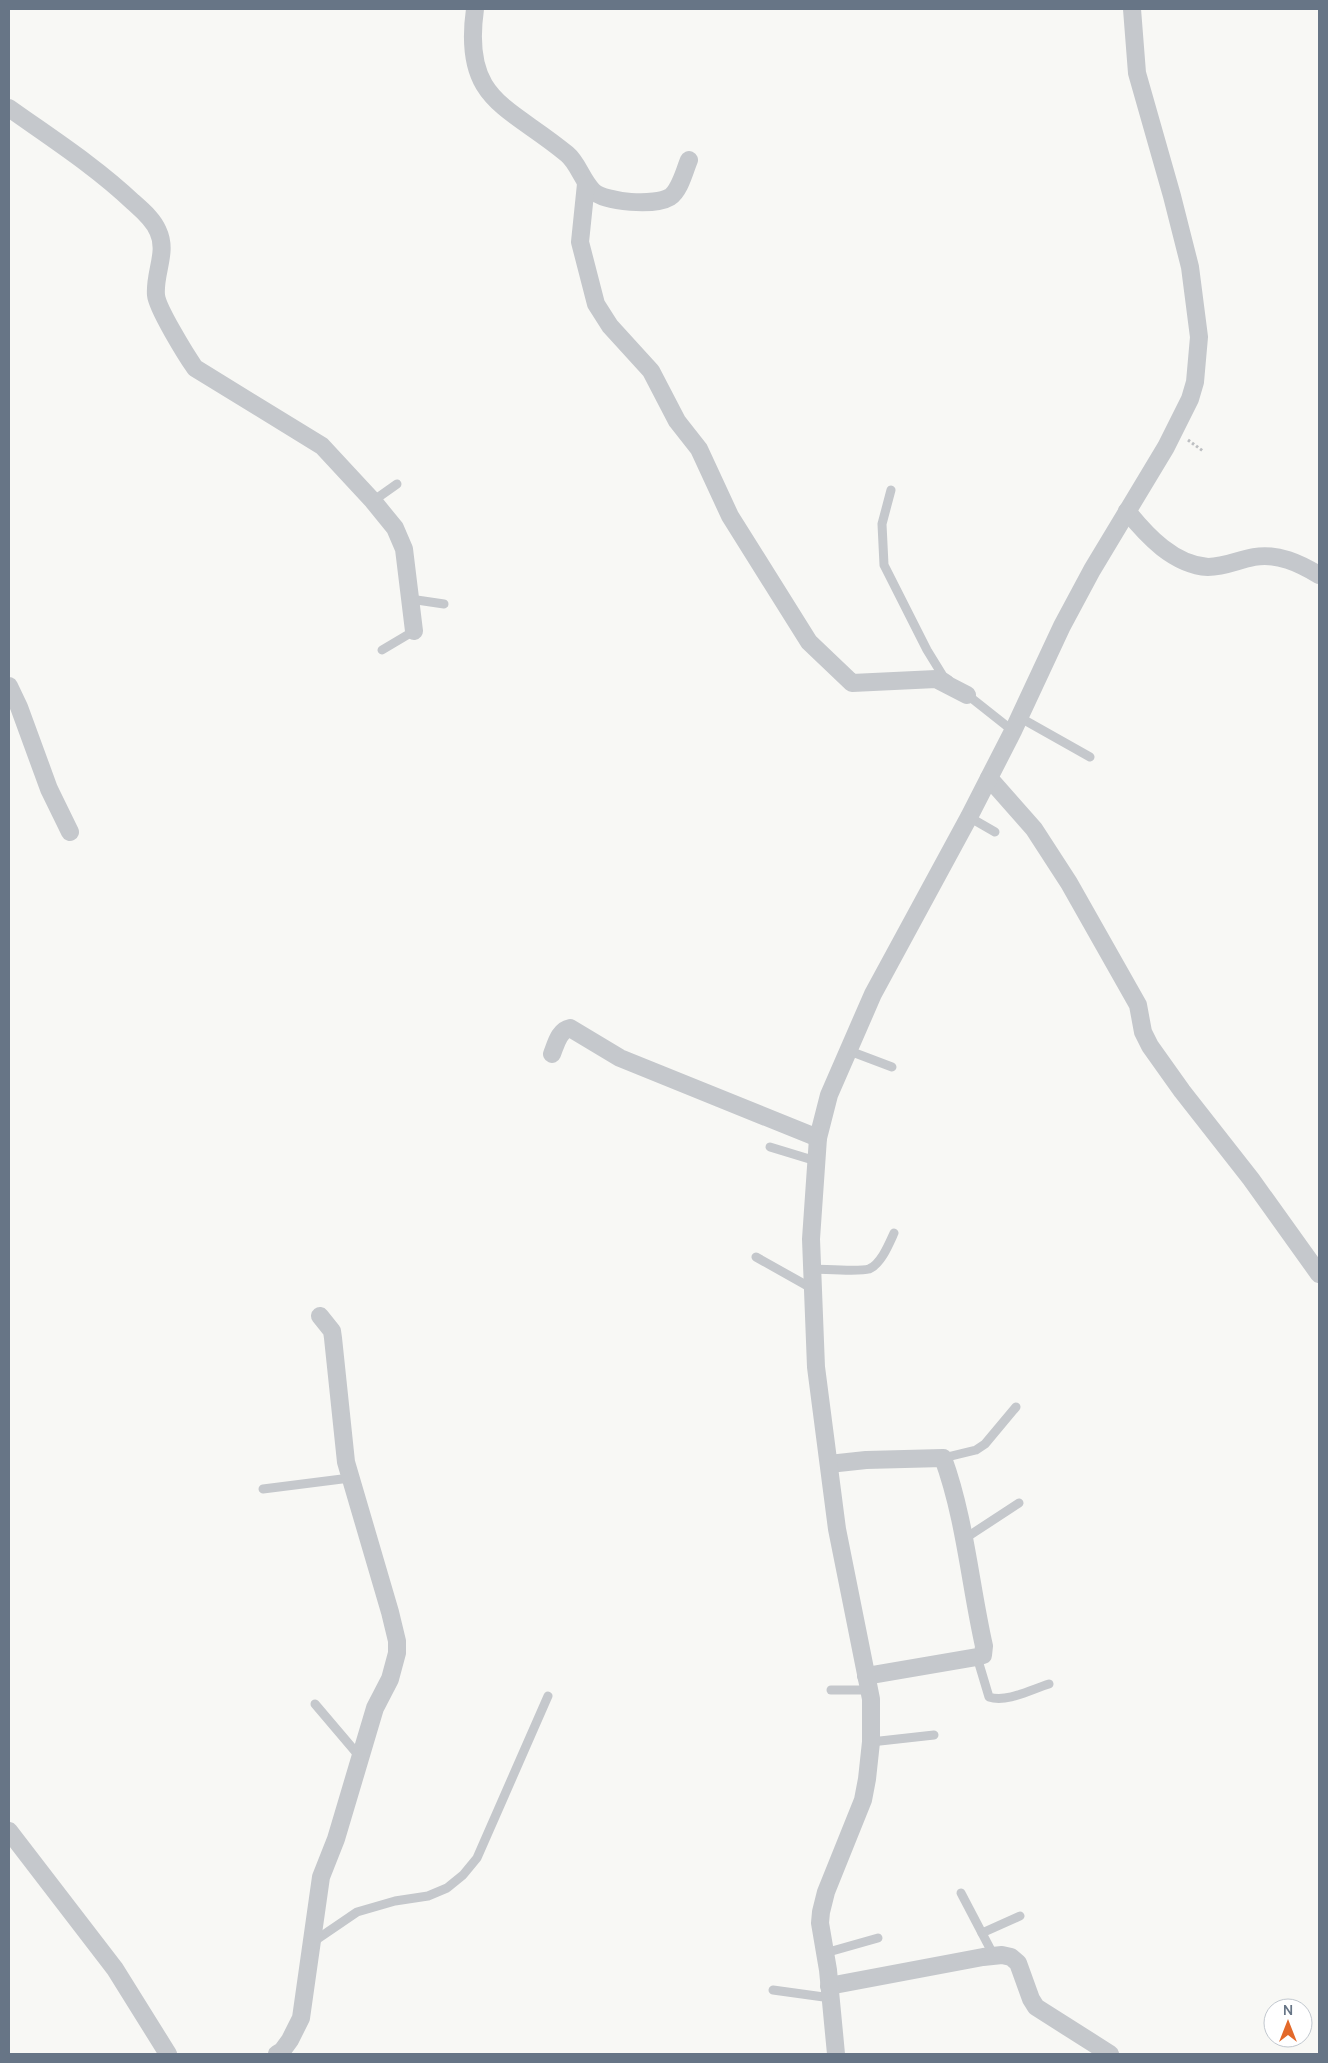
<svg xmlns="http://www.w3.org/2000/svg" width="1328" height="2063" font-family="Manrope,sans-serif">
<rect width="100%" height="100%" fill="#f8f8f5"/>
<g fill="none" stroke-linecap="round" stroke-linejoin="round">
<polyline stroke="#bdbfc2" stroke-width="3" stroke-dasharray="2.5 2.5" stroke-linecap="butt" points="1188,440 1203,451"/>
<g stroke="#c5c8cc" stroke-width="9">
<polyline points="891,490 882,524 884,565 927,650 943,676 949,680"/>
<polyline points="373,501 397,484"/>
<polyline points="410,599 444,604"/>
<polyline points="382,650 414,631"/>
<polyline points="965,693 1013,731"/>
<polyline points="1019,717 1090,757"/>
<polyline points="969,817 995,832"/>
<polyline points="847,1050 892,1067"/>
<polyline points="770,1147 816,1161"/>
<polyline points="756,1257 813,1289"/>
<path d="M812,1269C824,1269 859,1272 869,1269C881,1264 889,1244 894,1233"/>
<polyline points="943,1458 976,1450 985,1444 1016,1407"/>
<polyline points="263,1489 350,1478"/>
<polyline points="964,1539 1019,1503"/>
<path d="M977,1657L989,1697C1007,1703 1032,1689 1049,1684"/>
<polyline points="831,1690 868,1690"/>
<polyline points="315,1704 360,1757"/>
<polyline points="871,1742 934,1735"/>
<polyline points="961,1893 994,1956"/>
<polyline points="982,1933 1020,1916"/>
<polyline points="313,1942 357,1912 395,1901 428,1896 447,1888 463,1875 477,1858 548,1696"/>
<polyline points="825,1953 878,1938"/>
<polyline points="773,1990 831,1998"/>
</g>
<g stroke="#c5c8cc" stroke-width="18">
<path d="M475,9C462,101 508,105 567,154C578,163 582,180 593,191C606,203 655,206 670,197C680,190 684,172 689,160"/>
<path d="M9,108C51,138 95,166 133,202C142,210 153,219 158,231C168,252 154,273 156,295C157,308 186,355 195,368L322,446L373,501L395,528L404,549L414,631"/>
<polyline points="586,184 580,242 596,304 610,326 651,371 677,421 699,449 730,516 809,642 852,683 936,679 967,695"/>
<path d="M1127,511C1147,536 1174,565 1208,567C1225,567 1238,560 1254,557C1278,553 1299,563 1319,575"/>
<polyline points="9,686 19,707 49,789 70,832"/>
<polyline points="989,778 1034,829 1069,883 1138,1005 1143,1032 1150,1046 1182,1091 1251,1179 1319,1274"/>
<path d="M552,1054C556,1044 559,1030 570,1028L620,1058L818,1138"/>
<path d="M829,1464L866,1460L943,1458C965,1518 970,1584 984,1646L983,1655L977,1657L866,1676"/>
<polyline points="9,1831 115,1969 168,2054"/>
<polyline points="829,1986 983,1957 1002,1955 1011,1957 1018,1963 1031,1999 1036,2007 1110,2054"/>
<polyline points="277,2054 282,2051 290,2040 301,2018 321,1877 336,1839 375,1708 390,1679 397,1653 397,1641 390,1612 346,1462 333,1338 332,1331 320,1316"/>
<polyline points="836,2054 828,1970 820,1923 821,1912 826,1892 863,1800 867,1779 871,1742 871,1699 837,1529 816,1367 811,1239 818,1138 829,1095 873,994 969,817 1013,731 1062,626 1092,570 1166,447 1190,399 1195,382 1199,337 1190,267 1172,196 1137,73 1132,9"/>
</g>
</g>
<rect width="1328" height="2063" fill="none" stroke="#677586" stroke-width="20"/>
<g transform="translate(1288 2023)"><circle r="24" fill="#ffffff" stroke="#c2c8cf"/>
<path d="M0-4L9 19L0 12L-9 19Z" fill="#e3692a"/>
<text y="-8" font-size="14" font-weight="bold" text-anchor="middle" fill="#677586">N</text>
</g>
</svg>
